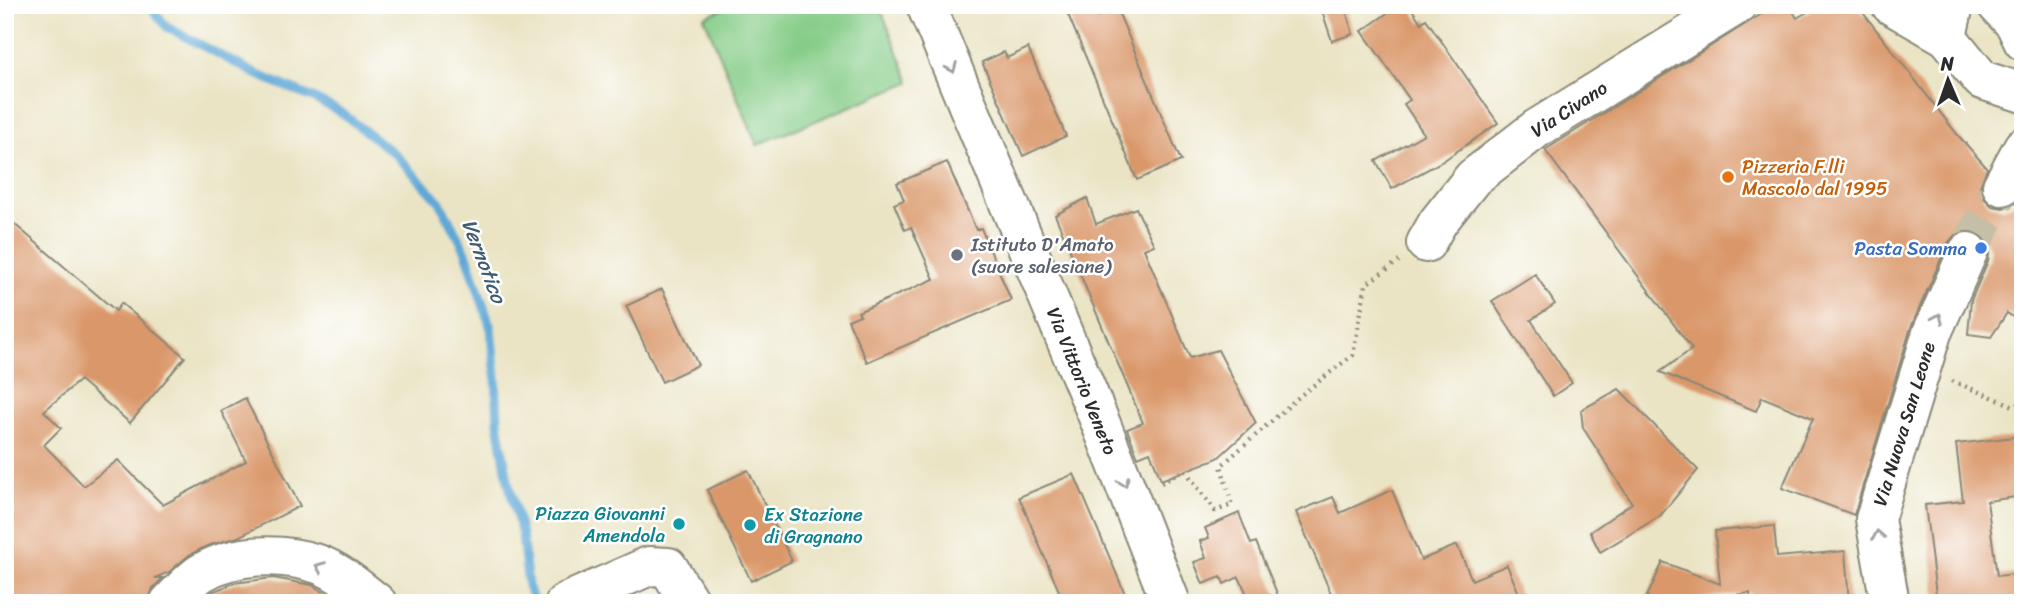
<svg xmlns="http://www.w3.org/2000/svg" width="2028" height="608" font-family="Sriracha,sans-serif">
<rect width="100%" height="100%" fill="#fff"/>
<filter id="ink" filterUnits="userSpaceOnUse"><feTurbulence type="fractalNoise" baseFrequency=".0143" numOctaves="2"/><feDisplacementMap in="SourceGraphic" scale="14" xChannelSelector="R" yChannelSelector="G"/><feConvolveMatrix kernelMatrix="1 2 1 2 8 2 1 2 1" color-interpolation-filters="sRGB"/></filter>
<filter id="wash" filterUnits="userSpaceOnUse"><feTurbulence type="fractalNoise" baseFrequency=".00686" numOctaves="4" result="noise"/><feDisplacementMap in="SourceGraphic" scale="28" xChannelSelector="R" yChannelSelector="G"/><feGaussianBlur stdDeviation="1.57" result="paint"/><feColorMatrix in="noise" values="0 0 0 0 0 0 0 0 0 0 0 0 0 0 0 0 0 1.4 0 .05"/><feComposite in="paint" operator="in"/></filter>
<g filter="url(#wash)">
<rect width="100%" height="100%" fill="#eae4c5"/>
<polygon fill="#85cc87" stroke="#587c59" stroke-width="2" points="732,5 879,5 910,82 757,145 704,17"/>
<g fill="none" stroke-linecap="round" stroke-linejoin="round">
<polyline stroke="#5ea8d6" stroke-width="9" points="149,5 167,27 256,74 313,98 342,113 396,155 440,202 466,252 491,329 496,377 498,423 508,481 522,535 528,585 534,603"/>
</g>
<g id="blocks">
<g fill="#da986b">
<polygon points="1064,5 1097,5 1099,16 1117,9 1181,161 1137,180"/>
<polygon points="1320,5 1344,5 1353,34 1332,41"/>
<polygon points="1399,5 1409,5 1421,23 1426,19 1498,123 1443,161 1392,189 1376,161 1424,134 1404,104 1410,100 1362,31"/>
<polygon points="1776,5 1789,5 1797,18 1819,5 1857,5 1957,134 1987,168 1980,186 1984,198 1992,206 2003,208 2014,204 2023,194 2023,324 2007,313 1991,337 1968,334 1971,300 1988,261 1990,249 1985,239 1976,230 1965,230 1955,235 1948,243 1911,327 1854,515 1782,488 1813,418 1762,397 1756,411 1660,372 1692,349 1545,150"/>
<polygon points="1028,48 1066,136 1023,156 982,62 1004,52 1007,58"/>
<polygon points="947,162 976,230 981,228 1011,300 867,362 848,320 860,315 858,312 934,279 911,227 905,230 894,204 904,200 897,183"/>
<polygon points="1087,198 1096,224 1136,208 1154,245 1144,249 1190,358 1218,350 1256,423 1218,458 1161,480 1150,452 1138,457 1127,429 1143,423 1055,215"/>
<polygon points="5,216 116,311 121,303 185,357 130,423 80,380 44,411 61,428 44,445 84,486 118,460 163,505 246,461 221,411 245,398 300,506 238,537 207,546 189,555 169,572 155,578 163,578 153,588 148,603 5,603"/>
<polygon points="1535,274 1555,304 1531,320 1572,383 1553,396 1492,301"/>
<polygon points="662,289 698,365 662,382 626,306"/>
<polygon points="1619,389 1698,470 1660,516 1600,552 1590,532 1632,503 1583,428 1581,410"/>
<polygon points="2023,436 2023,496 1987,501 1997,576 2023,573 2023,603 1937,603 1925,505 1963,501 1956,444"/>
<polygon points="748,470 792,561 751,581 707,490"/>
<polygon points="1074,474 1129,603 1064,603 1019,497"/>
<polygon points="1392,490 1421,560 1457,545 1472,580 1507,565 1523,603 1335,603 1296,512 1333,497 1340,513"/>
<polygon points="1239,513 1251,544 1256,542 1281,603 1251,603 1239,577 1224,584 1221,577 1203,584 1194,562 1206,558 1200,541 1209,538 1205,528"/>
<polygon points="1774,526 1777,557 1845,551 1849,603 1751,603 1750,593 1698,599 1698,603 1644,603 1663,562 1720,584 1715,531"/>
<polygon points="273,578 312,585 341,603 200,603 212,592 234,583"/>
</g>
</g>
</g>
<g filter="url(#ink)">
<use href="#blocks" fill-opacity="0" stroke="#8a8878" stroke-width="2"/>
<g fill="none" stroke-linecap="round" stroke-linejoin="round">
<polyline stroke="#c4bfa6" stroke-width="38" stroke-dasharray="38 19" stroke-linecap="butt" points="1968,252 2002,186"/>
<defs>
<g id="minor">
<polyline points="926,5 1101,424 1171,603"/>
<polyline points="1891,5 1947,37"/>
<polyline points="1954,5 1947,37 1982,80 2023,93"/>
<polyline points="1997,5 2015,24 2023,41"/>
<polyline points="2002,186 2023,147"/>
<polyline points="1426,243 1438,222 1473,178 1536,129 1737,5"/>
<path d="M169,603C179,593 190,580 201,573C234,553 281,552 318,564C340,572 359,589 377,603"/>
<polyline points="565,603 649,566 668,567 690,603"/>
<polyline points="1890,603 1875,519 1932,333 1968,252"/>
</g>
</defs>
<use href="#minor" stroke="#8a8878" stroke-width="42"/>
<g stroke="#8a8878" stroke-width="4.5" stroke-dasharray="2 5" stroke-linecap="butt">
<polyline points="1952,381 2014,406 2023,403"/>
<polyline points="1161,483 1185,470 1215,511 1232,505 1221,466 1301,395 1353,355 1366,284 1399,261"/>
</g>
<use href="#minor" stroke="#fff" stroke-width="38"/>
</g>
<defs><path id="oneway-chevron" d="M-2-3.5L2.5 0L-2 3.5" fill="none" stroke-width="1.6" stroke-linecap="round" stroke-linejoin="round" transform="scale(1.75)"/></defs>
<g stroke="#a0a0a0">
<use href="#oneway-chevron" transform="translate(952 68) rotate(67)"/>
<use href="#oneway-chevron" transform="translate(1938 318) rotate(-67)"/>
<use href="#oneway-chevron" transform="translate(1124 482) rotate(69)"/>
<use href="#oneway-chevron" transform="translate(1878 535) rotate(-100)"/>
<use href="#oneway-chevron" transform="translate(320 567) rotate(-158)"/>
</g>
</g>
<circle fill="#e8710a" stroke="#fff" stroke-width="2.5" cx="1728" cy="177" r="7"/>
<circle fill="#3f7fe0" stroke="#fff" stroke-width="2.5" cx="1981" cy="248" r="7"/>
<circle fill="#6b7280" stroke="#fff" stroke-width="2.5" cx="957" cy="255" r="7"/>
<g fill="#0f9aa8" stroke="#fff" stroke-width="2.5">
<circle cx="679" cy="524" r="7"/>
<circle cx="750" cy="525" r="7"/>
</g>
<g text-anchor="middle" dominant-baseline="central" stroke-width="5" stroke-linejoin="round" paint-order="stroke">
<g font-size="19" fill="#2b2b2b" stroke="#fff">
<text transform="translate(1569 109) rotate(-33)">Via Civano</text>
<text transform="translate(1082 381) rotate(68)">Via Vittorio Veneto</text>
<text transform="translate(1904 424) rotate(-73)">Via Nuova San Leone</text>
</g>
<g font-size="19" fill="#c56008" stroke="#fff" text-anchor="start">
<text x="1742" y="166">Pizzeria F.lli<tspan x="1742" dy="22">Mascolo dal 1995</tspan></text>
</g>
<g font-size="19" fill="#5b616d" stroke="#fff" text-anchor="start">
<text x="971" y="244">Istituto D'Amato<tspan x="971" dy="22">(suore salesiane)</tspan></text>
</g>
<g font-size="19" fill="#366cbe" stroke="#fff" text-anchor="end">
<text x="1967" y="248">Pasta Somma</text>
</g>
<g font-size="19" fill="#0d838f" stroke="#fff" text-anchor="end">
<text x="665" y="513">Piazza Giovanni<tspan x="665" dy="22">Amendola</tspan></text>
<text x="764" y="514" text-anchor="start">Ex Stazione<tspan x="764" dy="22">di Gragnano</tspan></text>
</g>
<g font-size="21" font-style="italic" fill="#3f5d6f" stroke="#fff">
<text transform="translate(484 261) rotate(69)">Vernotico</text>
</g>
</g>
<rect width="2028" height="608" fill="none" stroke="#fff" stroke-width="28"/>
<g transform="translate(1948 80) rotate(358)" stroke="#ffffff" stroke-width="5" paint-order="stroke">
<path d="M0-5L12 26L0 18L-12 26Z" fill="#2b2b2b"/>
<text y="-10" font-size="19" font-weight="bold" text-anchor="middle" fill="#2b2b2b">N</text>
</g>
</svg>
